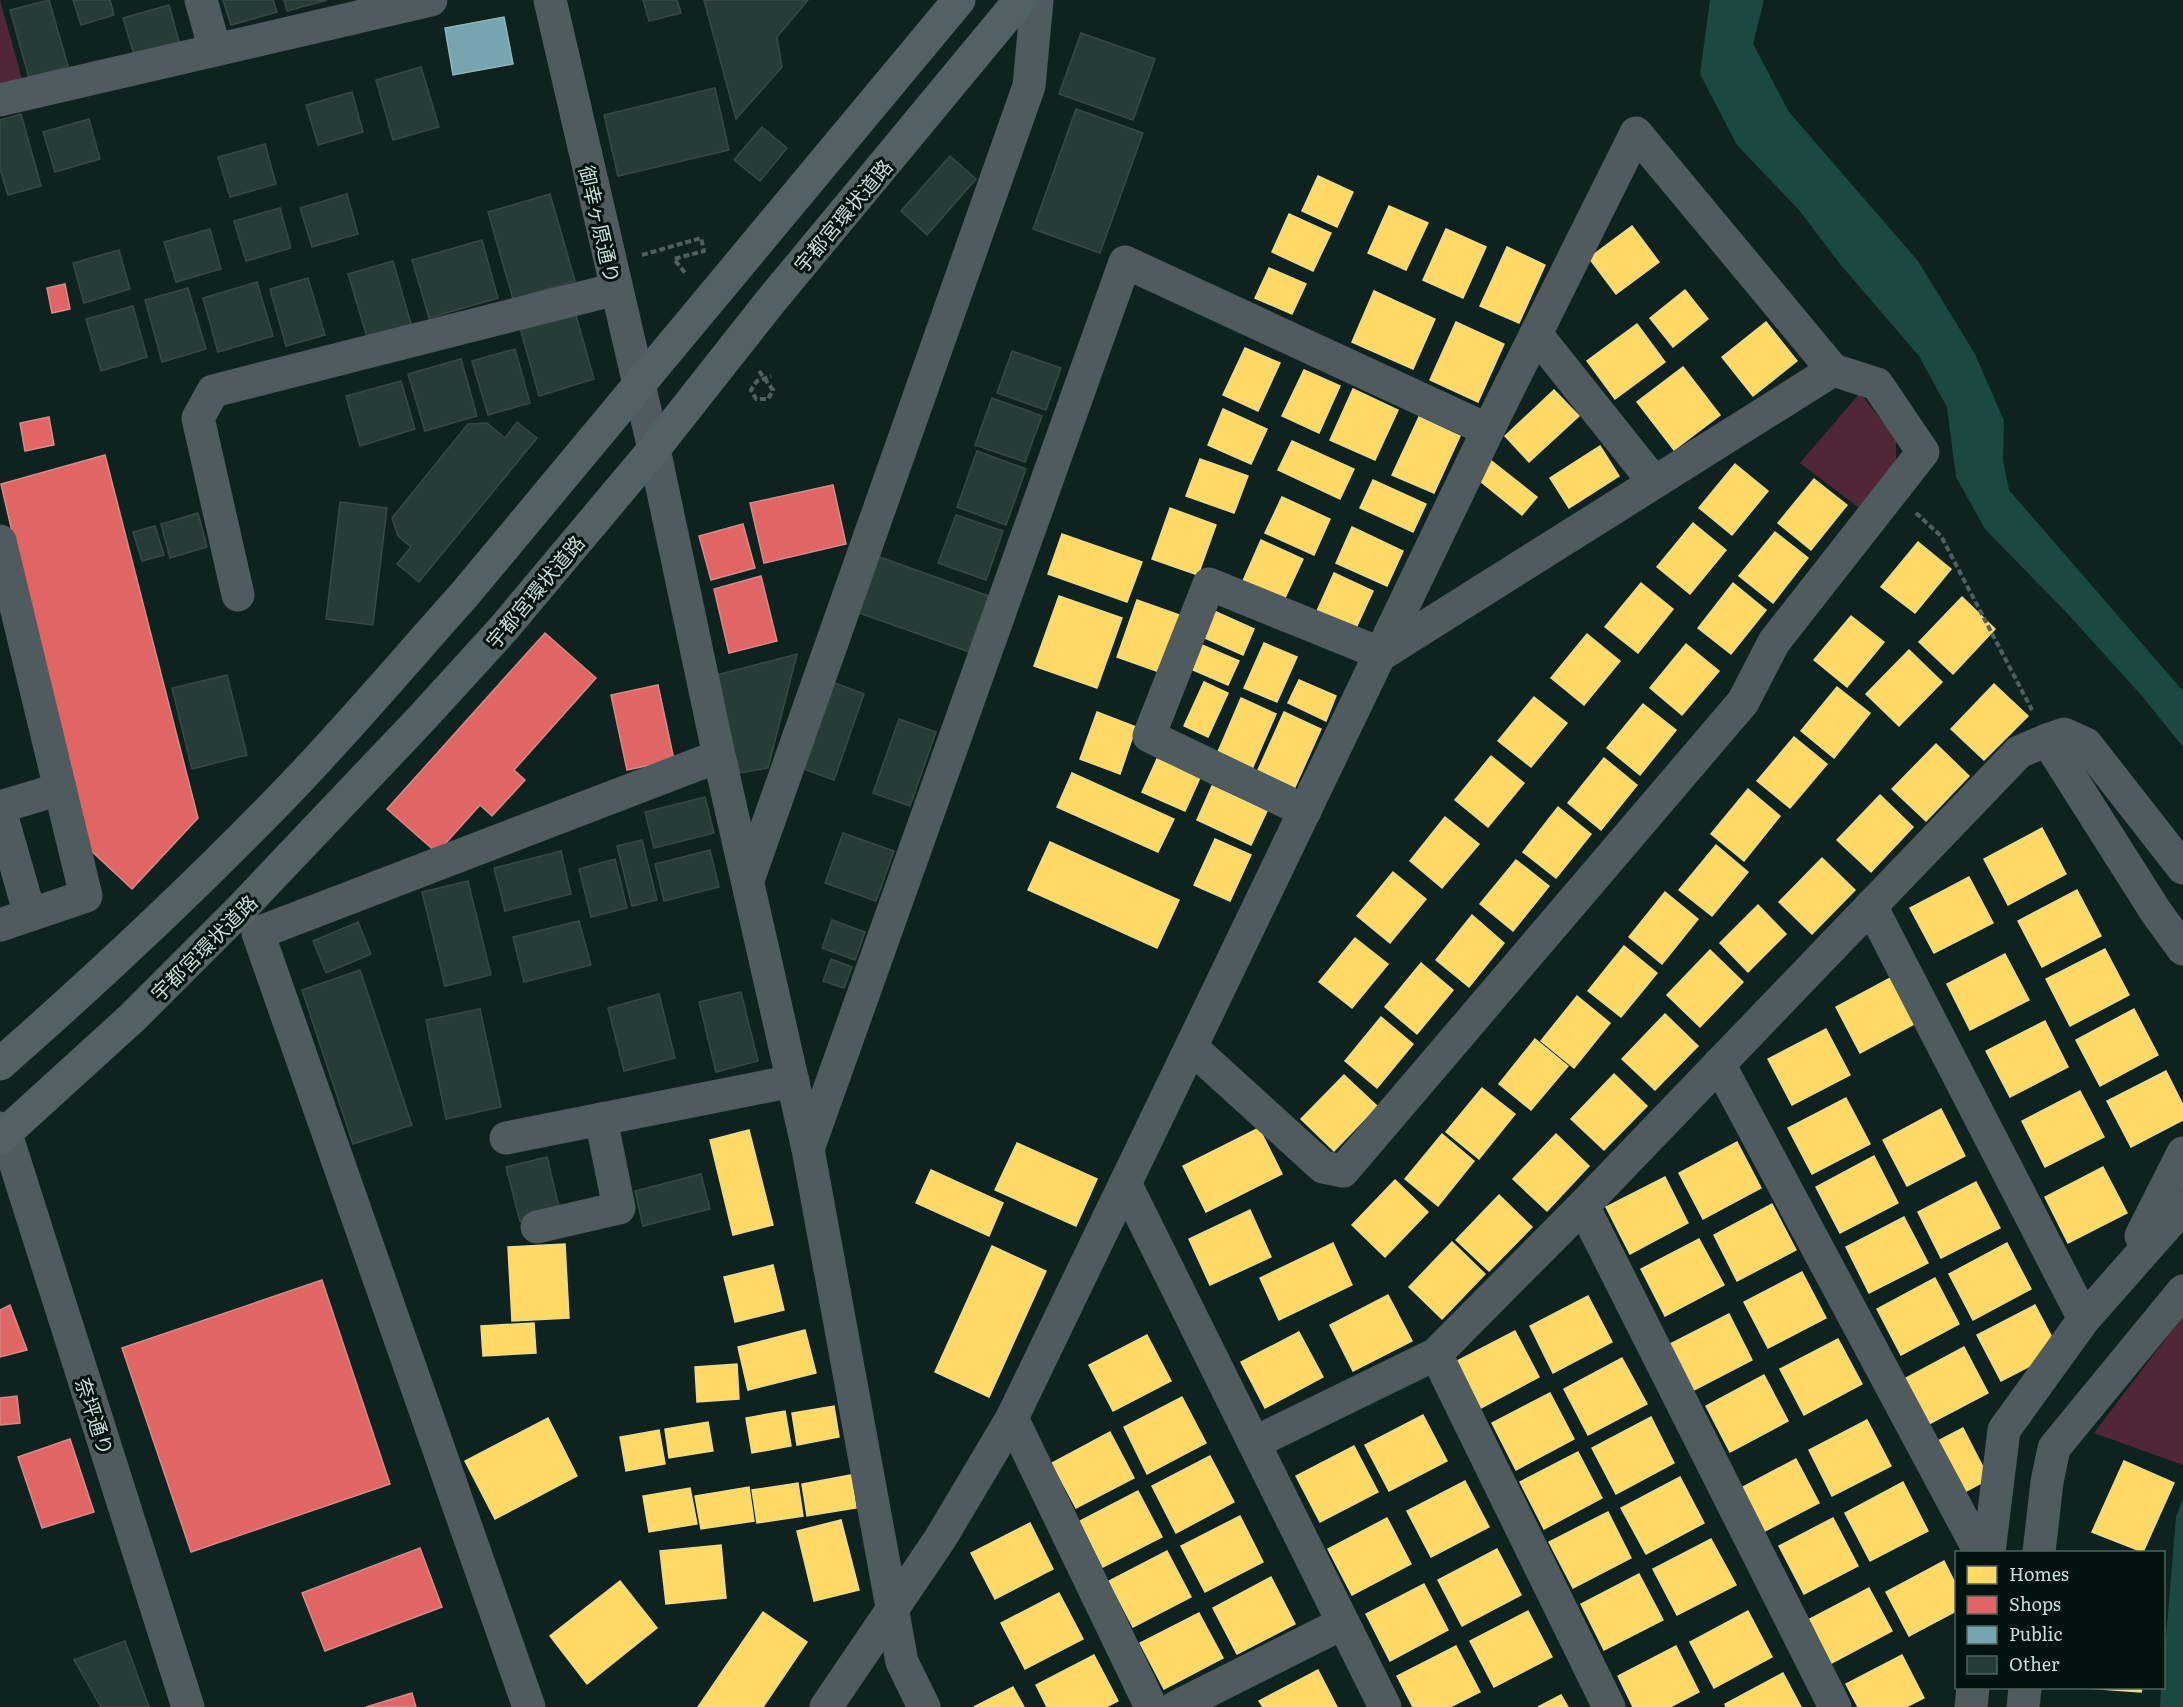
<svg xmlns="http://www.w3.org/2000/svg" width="2183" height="1707" font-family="Literata,'Noto Sans JP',serif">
<rect width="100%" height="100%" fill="#0e2320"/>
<g fill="#512737">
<polygon points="0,0 22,79 0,85"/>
<polygon points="1860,393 1896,439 1896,464 1862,510 1800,463"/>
<polygon points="2183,1316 2183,1465 2094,1433"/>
</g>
<g fill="#1a4941">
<polygon points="1710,0 1764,0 1753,44 1789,112 1918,261 1975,354 2004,421 2003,460 2009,490 2183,691 2183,747 2142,696 2066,612 1985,529 1956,477 1947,407 1919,356 1840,264 1799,210 1737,145 1700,74"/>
<polygon points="2183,1498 2183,1707 2160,1707 2161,1688 2164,1688 2164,1661 2176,1517"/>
</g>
<g fill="#ffd966" stroke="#eeda88" stroke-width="1.5">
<polygon points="1318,176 1353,192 1337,227 1302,211"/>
<polygon points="1389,206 1428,223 1406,270 1368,253"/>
<polygon points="1289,214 1331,233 1313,271 1272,252"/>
<polygon points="1632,226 1659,262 1616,294 1589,258"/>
<polygon points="1446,229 1486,247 1463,298 1423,280"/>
<polygon points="1507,247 1545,265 1519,323 1480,306"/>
<polygon points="1269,268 1306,284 1292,314 1255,298"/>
<polygon points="1685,290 1708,319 1673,347 1650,318"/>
<polygon points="1374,291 1435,319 1413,369 1352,342"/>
<polygon points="1456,322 1504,344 1478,402 1430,380"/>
<polygon points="1766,322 1797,361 1753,396 1722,357"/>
<polygon points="1637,324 1665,362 1615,399 1587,361"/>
<polygon points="1245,348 1280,363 1258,411 1223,395"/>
<polygon points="1683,367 1720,415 1674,450 1637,402"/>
<polygon points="1304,370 1340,386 1319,433 1282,416"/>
<polygon points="1353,389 1398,410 1375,460 1330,440"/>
<polygon points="1554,390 1579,416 1529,462 1505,436"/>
<polygon points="1223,409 1267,429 1251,464 1208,445"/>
<polygon points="1419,417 1460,436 1434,493 1392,475"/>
<polygon points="1292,441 1354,469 1340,499 1278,470"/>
<polygon points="1600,446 1619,476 1569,508 1550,478"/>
<polygon points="1200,459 1248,476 1234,513 1186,496"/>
<polygon points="1489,459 1537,497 1522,515 1475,477"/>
<polygon points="1735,464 1768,491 1732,535 1699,508"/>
<polygon points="1814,479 1847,505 1811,550 1778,523"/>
<polygon points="1373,480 1426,504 1413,532 1360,508"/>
<polygon points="1282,497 1330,519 1314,555 1265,533"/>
<polygon points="1170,508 1216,525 1198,575 1152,559"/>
<polygon points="1693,523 1726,550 1690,594 1657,567"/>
<polygon points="1352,527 1403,551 1387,586 1336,563"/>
<polygon points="1775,532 1808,558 1773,603 1739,576"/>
<polygon points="1062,534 1142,562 1127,602 1048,574"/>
<polygon points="1261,540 1303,559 1284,600 1243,581"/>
<polygon points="1918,542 1951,569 1915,613 1881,587"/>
<polygon points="1334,573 1373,591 1355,630 1316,613"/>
<polygon points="1641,583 1673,609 1638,653 1605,627"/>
<polygon points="1733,583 1766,610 1731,654 1698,628"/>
<polygon points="1059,596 1122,618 1097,688 1034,666"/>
<polygon points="1962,597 1995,629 1953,674 1919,642"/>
<polygon points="1137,600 1185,617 1165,674 1117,657"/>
<polygon points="1214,611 1254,629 1243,655 1203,637"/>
<polygon points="1851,616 1884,642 1847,687 1814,660"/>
<polygon points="1587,634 1620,661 1584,705 1551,678"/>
<polygon points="1264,643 1297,657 1277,702 1244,688"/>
<polygon points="1686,644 1719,671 1682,715 1650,688"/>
<polygon points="1202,645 1239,661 1228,685 1191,669"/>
<polygon points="1909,650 1942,682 1899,726 1866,694"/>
<polygon points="1299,680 1336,696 1326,721 1288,703"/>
<polygon points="1204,682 1228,693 1208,737 1184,726"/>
<polygon points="1994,684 2028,716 1984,760 1951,729"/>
<polygon points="1837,687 1870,713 1834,758 1801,731"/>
<polygon points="1534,697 1567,723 1531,767 1498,741"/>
<polygon points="1241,698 1276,714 1252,769 1217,754"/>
<polygon points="1643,704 1676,730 1640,775 1607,748"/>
<polygon points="1097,712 1136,727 1120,774 1080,759"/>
<polygon points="1284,712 1321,729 1295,787 1258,770"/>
<polygon points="1794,737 1827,764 1790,808 1757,781"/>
<polygon points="1936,744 1969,776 1926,821 1892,789"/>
<polygon points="1491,756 1524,783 1488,827 1455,800"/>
<polygon points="1604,758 1637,785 1601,830 1568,803"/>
<polygon points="1157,759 1200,778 1185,811 1142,792"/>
<polygon points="1072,773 1174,819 1158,852 1057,807"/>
<polygon points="1212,786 1267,811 1251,845 1197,820"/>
<polygon points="1748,789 1780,816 1744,861 1711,834"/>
<polygon points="1880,795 1913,827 1871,872 1837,840"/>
<polygon points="1558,807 1591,834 1556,878 1523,852"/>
<polygon points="1445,817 1479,844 1442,888 1410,861"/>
<polygon points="2042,828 2066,874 2008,905 1984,859"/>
<polygon points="1215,839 1251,855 1230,901 1194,885"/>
<polygon points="1050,842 1179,900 1157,948 1028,890"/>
<polygon points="1716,845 1748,872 1712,916 1679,890"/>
<polygon points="1822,858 1855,890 1812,934 1779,902"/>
<polygon points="1516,860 1549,886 1513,931 1480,904"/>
<polygon points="1393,872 1426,899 1390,943 1357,916"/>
<polygon points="1969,877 1993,923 1934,953 1910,908"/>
<polygon points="2077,890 2101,936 2042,967 2018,921"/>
<polygon points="1665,892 1698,919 1662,964 1629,937"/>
<polygon points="1758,905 1786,934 1748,972 1720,943"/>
<polygon points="1472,915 1504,943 1469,987 1436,960"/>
<polygon points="1355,938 1388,964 1352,1008 1319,982"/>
<polygon points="1624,946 1657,973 1621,1017 1588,991"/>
<polygon points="2105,949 2129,995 2070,1026 2046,979"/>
<polygon points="1710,950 1743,982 1700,1027 1667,995"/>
<polygon points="2005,954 2029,1000 1970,1030 1947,984"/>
<polygon points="1421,963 1453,990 1417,1034 1385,1007"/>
<polygon points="1894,976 1918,1022 1860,1053 1836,1007"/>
<polygon points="1577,996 1610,1023 1574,1068 1541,1041"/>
<polygon points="2134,1009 2158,1055 2100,1086 2076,1040"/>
<polygon points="1665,1014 1698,1046 1655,1090 1622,1059"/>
<polygon points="1381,1017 1413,1044 1377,1088 1345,1061"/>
<polygon points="2045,1021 2068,1067 2010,1097 1986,1051"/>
<polygon points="1826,1029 1850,1075 1792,1105 1768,1059"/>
<polygon points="1535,1039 1568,1066 1531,1110 1499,1084"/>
<polygon points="2166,1071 2183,1105 2183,1120 2131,1147 2107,1101"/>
<polygon points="1614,1074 1647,1106 1604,1150 1571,1119"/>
<polygon points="1344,1075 1377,1106 1334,1151 1301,1119"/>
<polygon points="1482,1088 1515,1114 1479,1159 1446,1132"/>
<polygon points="2080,1091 2104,1137 2045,1167 2022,1121"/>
<polygon points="1846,1098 1870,1144 1812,1174 1788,1128"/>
<polygon points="1941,1109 1965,1156 1907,1186 1883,1140"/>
<polygon points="1259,1128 1282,1174 1206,1212 1183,1166"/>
<polygon points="749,1130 773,1225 733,1235 710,1140"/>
<polygon points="1442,1134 1474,1161 1438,1206 1405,1179"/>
<polygon points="1556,1134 1589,1166 1547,1211 1513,1179"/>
<polygon points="1737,1142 1761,1188 1703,1219 1679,1173"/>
<polygon points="1017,1143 1097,1179 1076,1226 995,1190"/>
<polygon points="1874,1156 1898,1203 1840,1233 1816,1187"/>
<polygon points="2103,1167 2127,1213 2068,1243 2045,1197"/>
<polygon points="931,1170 1003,1203 989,1236 916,1203"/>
<polygon points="1665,1177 1688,1223 1630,1254 1606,1207"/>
<polygon points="1395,1180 1428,1212 1385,1257 1352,1225"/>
<polygon points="1976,1182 2000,1228 1941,1258 1918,1212"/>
<polygon points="1499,1195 1532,1227 1489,1271 1456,1240"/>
<polygon points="1772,1204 1796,1250 1737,1281 1714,1235"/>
<polygon points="1250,1210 1271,1257 1210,1285 1189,1239"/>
<polygon points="1904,1217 1928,1263 1869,1293 1846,1247"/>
<polygon points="1699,1239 1724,1285 1665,1316 1641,1269"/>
<polygon points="1452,1242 1485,1274 1442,1319 1409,1287"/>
<polygon points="1333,1243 1352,1285 1279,1320 1260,1278"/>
<polygon points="2007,1243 2031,1289 1973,1320 1949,1274"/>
<polygon points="565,1244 569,1318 512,1321 508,1247"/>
<polygon points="992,1246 1046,1271 989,1397 935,1372"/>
<polygon points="773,1265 784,1310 735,1322 724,1277"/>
<polygon points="1802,1272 1826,1318 1768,1348 1744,1302"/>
<polygon points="1935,1278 1959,1324 1901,1355 1877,1309"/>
<polygon points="1388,1295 1412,1341 1353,1371 1330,1325"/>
<polygon points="1588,1296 1612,1342 1553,1373 1530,1326"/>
<polygon points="2035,1305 2059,1351 2001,1381 1977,1335"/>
<polygon points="1729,1314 1752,1360 1694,1390 1670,1344"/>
<polygon points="534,1323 536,1353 483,1356 481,1326"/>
<polygon points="805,1330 816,1373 748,1390 738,1347"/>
<polygon points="1515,1331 1539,1377 1481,1408 1457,1361"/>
<polygon points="1299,1332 1323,1377 1265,1408 1241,1362"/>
<polygon points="1147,1335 1171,1381 1113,1411 1089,1365"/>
<polygon points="1838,1339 1862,1384 1804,1415 1780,1369"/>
<polygon points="1964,1347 1988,1393 1929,1424 1906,1378"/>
<polygon points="1622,1358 1647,1404 1588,1435 1564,1389"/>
<polygon points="737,1364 739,1399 697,1402 695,1367"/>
<polygon points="1764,1375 1788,1421 1730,1452 1706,1406"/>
<polygon points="1550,1393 1574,1439 1516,1470 1492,1423"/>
<polygon points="1182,1397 1206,1443 1147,1474 1124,1427"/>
<polygon points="834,1406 839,1437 797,1445 792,1413"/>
<polygon points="785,1411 791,1446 752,1453 746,1418"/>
<polygon points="1423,1415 1447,1461 1389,1491 1365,1445"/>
<polygon points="1651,1417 1674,1463 1616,1494 1592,1448"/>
<polygon points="548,1418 577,1476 495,1519 465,1461"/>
<polygon points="1867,1420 1891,1466 1832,1496 1809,1450"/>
<polygon points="708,1422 713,1451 669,1458 665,1429"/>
<polygon points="1963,1428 1989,1479 1957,1496 1930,1445"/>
<polygon points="659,1430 665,1464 626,1471 620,1437"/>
<polygon points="1110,1432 1134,1478 1076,1508 1052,1463"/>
<polygon points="1354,1446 1378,1492 1320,1522 1296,1476"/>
<polygon points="1578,1452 1602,1498 1544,1529 1520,1482"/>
<polygon points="1210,1456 1234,1502 1176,1533 1152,1486"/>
<polygon points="1796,1459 1819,1503 1763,1532 1741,1488"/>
<polygon points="2124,1461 2174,1483 2143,1552 2092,1532"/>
<polygon points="851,1475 856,1508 807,1516 802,1484"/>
<polygon points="1680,1477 1704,1523 1646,1554 1621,1508"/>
<polygon points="1465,1481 1489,1527 1431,1557 1407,1511"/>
<polygon points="1903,1482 1928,1531 1870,1561 1845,1513"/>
<polygon points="798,1483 803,1516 757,1523 752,1490"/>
<polygon points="749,1487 754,1521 701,1529 695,1496"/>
<polygon points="690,1488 697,1524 649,1532 643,1496"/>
<polygon points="1138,1491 1162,1537 1103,1567 1080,1521"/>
<polygon points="1608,1512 1631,1558 1573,1588 1549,1542"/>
<polygon points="1240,1516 1263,1562 1205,1592 1181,1546"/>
<polygon points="1387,1518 1411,1564 1352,1595 1328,1549"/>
<polygon points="1833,1518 1858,1566 1804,1594 1779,1546"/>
<polygon points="841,1520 859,1590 814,1601 797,1531"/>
<polygon points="1030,1523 1053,1569 995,1599 971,1553"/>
<polygon points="1711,1539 1736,1585 1677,1615 1653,1569"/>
<polygon points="721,1545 726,1598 666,1604 660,1551"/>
<polygon points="1497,1549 1521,1595 1462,1626 1438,1580"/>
<polygon points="1167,1551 1191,1597 1133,1627 1109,1581"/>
<polygon points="1944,1561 1956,1585 1956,1611 1909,1636 1886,1592"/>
<polygon points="1639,1574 1663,1620 1604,1650 1581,1604"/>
<polygon points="1271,1577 1295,1624 1237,1654 1213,1608"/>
<polygon points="620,1581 657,1628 587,1684 550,1636"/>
<polygon points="1424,1584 1448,1630 1390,1661 1366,1614"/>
<polygon points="1869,1588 1892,1631 1828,1665 1806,1621"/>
<polygon points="1059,1593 1083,1639 1025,1669 1001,1623"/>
<polygon points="1528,1611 1552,1657 1494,1687 1470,1641"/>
<polygon points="1748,1611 1772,1657 1714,1688 1690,1642"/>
<polygon points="763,1612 807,1642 763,1707 698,1707"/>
<polygon points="1199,1613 1223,1658 1164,1689 1140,1643"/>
<polygon points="1456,1646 1480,1692 1450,1707 1413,1707 1397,1676"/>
<polygon points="1676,1646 1699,1692 1670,1707 1633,1707 1618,1676"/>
<polygon points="1094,1655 1118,1701 1106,1707 1047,1707 1036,1685"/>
<polygon points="1902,1655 1924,1698 1906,1707 1858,1707 1846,1684"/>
<polygon points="1318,1670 1337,1707 1263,1707 1259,1701"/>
<polygon points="1783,1673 1801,1707 1726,1707 1725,1704"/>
<polygon points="1013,1687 1024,1707 974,1707"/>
<polygon points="2086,1688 2142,1688 2141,1692"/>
<polygon points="1561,1695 1568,1707 1538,1707"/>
</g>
<g fill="#e06666" stroke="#d88a88" stroke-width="1.5">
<polygon points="65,284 70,309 52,313 47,288"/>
<polygon points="49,417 54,445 25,451 20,423"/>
<polygon points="105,455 198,818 132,889 84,844 1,484"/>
<polygon points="833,485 846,544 764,563 750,503"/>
<polygon points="743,524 755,568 711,580 699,536"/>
<polygon points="761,576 777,641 729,653 714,589"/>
<polygon points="545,633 596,678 514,770 525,780 492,816 480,805 437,853 387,809"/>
<polygon points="658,685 674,760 627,770 611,695"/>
<polygon points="322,1280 390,1484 191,1552 122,1348"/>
<polygon points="10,1305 27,1350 0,1357 0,1310"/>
<polygon points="17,1396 20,1423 0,1425 0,1398"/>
<polygon points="70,1439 94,1512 42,1528 18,1457"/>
<polygon points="420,1548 442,1607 325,1651 302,1593"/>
<polygon points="412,1693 416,1707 366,1707"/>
</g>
<polygon fill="#76a5af" stroke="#8eb6bb" stroke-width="1.5" points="504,17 513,64 453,75 445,28"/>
<g fill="#273c36" stroke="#384944" stroke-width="1.5">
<polygon points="49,0 68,66 29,78 10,10"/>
<polygon points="73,0 110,0 114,15 81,25"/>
<polygon points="223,0 273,0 277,12 231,25"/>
<polygon points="284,0 327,0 287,11"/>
<polygon points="643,0 677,0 681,13 649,21"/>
<polygon points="704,0 808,0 777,37 782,67 736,119"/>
<polygon points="169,5 180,45 135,58 123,18"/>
<polygon points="1081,33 1155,59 1133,120 1059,94"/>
<polygon points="421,67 439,127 393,140 376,80"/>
<polygon points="715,88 729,150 618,176 604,115"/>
<polygon points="352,92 363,132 318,145 306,105"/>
<polygon points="1076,109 1143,133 1100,253 1033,229"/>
<polygon points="21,114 41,186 8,195 0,169 0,120"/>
<polygon points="89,119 100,159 55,172 43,132"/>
<polygon points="762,127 787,148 760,181 734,160"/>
<polygon points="265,144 276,184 230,197 218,157"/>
<polygon points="950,156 976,179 927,235 901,211"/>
<polygon points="347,194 358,234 312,247 300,208"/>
<polygon points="550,194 575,281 513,299 488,212"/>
<polygon points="280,208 291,248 246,261 234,221"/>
<polygon points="210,229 221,269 176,282 164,242"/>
<polygon points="482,240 498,298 429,318 412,260"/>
<polygon points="119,250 130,289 84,303 73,263"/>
<polygon points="393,261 411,324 367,337 348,274"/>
<polygon points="308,278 325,335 286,346 270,289"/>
<polygon points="257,282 273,336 218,352 203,298"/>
<polygon points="188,288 206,349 162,362 145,300"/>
<polygon points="133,306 147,357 101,371 86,319"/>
<polygon points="575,312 594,379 539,396 520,328"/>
<polygon points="515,349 530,403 488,415 472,361"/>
<polygon points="1012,351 1061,368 1046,410 997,393"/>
<polygon points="461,359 477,416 425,431 408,374"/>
<polygon points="401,381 415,429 360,446 346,396"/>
<polygon points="992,398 1042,416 1025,462 975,445"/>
<polygon points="517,422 537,438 419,582 397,564 411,547 398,536 392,518 468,424 487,423 505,438"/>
<polygon points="977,451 1026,469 1006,525 957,507"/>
<polygon points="340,502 387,508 373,625 326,619"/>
<polygon points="198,513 207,547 170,558 161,524"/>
<polygon points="956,515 1003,531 986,580 938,563"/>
<polygon points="155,526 164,555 142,561 133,532"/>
<polygon points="871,554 989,596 969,652 851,610"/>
<polygon points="797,654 768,768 740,773 713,676"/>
<polygon points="227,675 247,755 192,769 172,688"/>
<polygon points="832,682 864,694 834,780 801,768"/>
<polygon points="899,719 936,732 910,806 873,793"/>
<polygon points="705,797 714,833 654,848 645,812"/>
<polygon points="843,833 894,851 876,901 825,883"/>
<polygon points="642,840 657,900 632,906 617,846"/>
<polygon points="710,850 719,887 664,901 655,864"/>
<polygon points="561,851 571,894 505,911 494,868"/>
<polygon points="615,859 627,908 591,917 579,869"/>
<polygon points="468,881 491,975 445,986 422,892"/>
<polygon points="832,920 865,932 855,960 822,948"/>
<polygon points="579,921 591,965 524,982 513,937"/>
<polygon points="358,922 371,954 326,973 313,941"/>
<polygon points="831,959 852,967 844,988 823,981"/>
<polygon points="360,970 412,1125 353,1144 302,990"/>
<polygon points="741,992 758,1061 716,1072 699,1002"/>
<polygon points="659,994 675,1058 624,1071 608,1008"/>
<polygon points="480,1009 501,1107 446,1119 426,1020"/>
<polygon points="547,1157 560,1211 520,1221 506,1167"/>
<polygon points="701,1174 710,1209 643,1226 635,1191"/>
<polygon points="125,1641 149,1707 101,1707 74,1660"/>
</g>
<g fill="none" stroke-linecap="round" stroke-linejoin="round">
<g stroke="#515f61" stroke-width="4" stroke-dasharray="6 3" stroke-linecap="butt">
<polyline points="642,255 701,238 704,251 674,259 686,274"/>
<polyline points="759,371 773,390 768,399 756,399 751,390 757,381 771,376"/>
<polyline points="1916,513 1941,536 2032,710"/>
</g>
<g stroke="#4f5b5f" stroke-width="33">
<polyline points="201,0 215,50"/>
<polyline points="550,0 654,449 719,756 808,1149 902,1662 924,1707"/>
<polyline points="0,100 431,0"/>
<polyline points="1536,334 1654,482"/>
<polyline points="0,541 86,896 0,925"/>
<polyline points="238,595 198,418 213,391 616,289"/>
<polyline points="2047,740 2064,734 2086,744 2183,868"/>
<polyline points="0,807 60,789"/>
<polyline points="0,810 30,915"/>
<polyline points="1305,811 1149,736 1209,584 1382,654 1833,370"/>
<polyline points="748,880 1029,86 1037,0"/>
<polyline points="1871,906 2084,1319"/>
<polyline points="1719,1064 1980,1552"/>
<polyline points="0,1128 6,1134 188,1707"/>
<polyline points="506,1138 793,1081"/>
<polyline points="808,1149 1125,262 1488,430"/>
<polyline points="1126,1185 1385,1707"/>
<polyline points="1583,1206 1835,1707"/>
<polyline points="537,1227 619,1208 601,1119"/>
<polyline points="2141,1236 2183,1153"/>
<polyline points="1436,1354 1609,1707"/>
<polyline points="1012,1418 1151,1707"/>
<polyline points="1254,1443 1436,1354 1583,1206 2019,752 2047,740 2156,912 2183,949"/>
<polyline points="1989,1552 2004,1430 2084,1319 2183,1207"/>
<polyline points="2039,1552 2047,1482 2054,1448 2183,1291"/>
<polyline points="529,1707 258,933 719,756"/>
<polyline points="826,1707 940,1539 1012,1418 1191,1047 1323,1167 1343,1171 1743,702 1774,642 1923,452 1877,384 1833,370 1636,133 1488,430 1191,1047"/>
<polyline points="1176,1707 1343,1623"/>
<polyline points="1971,1707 1973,1688"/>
<polyline points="2023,1707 2025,1688"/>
</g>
<g stroke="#526264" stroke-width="33">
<path d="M0,1064C98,978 193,889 284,795C346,731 404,662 464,595L959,0"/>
<polyline points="0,1138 133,1017 235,915 422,718 504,628 654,449 770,302 1020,0"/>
</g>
</g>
<g text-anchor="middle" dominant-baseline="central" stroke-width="6" stroke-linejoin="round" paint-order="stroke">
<g font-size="20" fill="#c5ded8" stroke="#01120f">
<text transform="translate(842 215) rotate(-50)">宇都宮環状道路</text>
<text transform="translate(601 224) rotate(77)">御幸ヶ原通り</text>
<text transform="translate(534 591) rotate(-50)">宇都宮環状道路</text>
<text transform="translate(203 947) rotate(-45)">宇都宮環状道路</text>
<text transform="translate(96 1416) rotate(72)">奈坪通り</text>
</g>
</g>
<rect x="1955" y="1551" width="210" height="138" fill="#01120f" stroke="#4f645f" stroke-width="1.5"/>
<rect x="1967" y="1566" width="30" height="18" fill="#ffd966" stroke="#4f645f" stroke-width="1.5"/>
<text x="2009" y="1581" font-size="18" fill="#c5ded8">Homes</text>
<rect x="1967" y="1596" width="30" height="18" fill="#e06666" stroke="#4f645f" stroke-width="1.5"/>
<text x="2009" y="1611" font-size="18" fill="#c5ded8">Shops</text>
<rect x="1967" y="1626" width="30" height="18" fill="#76a5af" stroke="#4f645f" stroke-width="1.5"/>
<text x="2009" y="1641" font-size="18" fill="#c5ded8">Public</text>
<rect x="1967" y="1656" width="30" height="18" fill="#273c36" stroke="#4f645f" stroke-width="1.5"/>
<text x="2009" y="1671" font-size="18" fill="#c5ded8">Other</text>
</svg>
